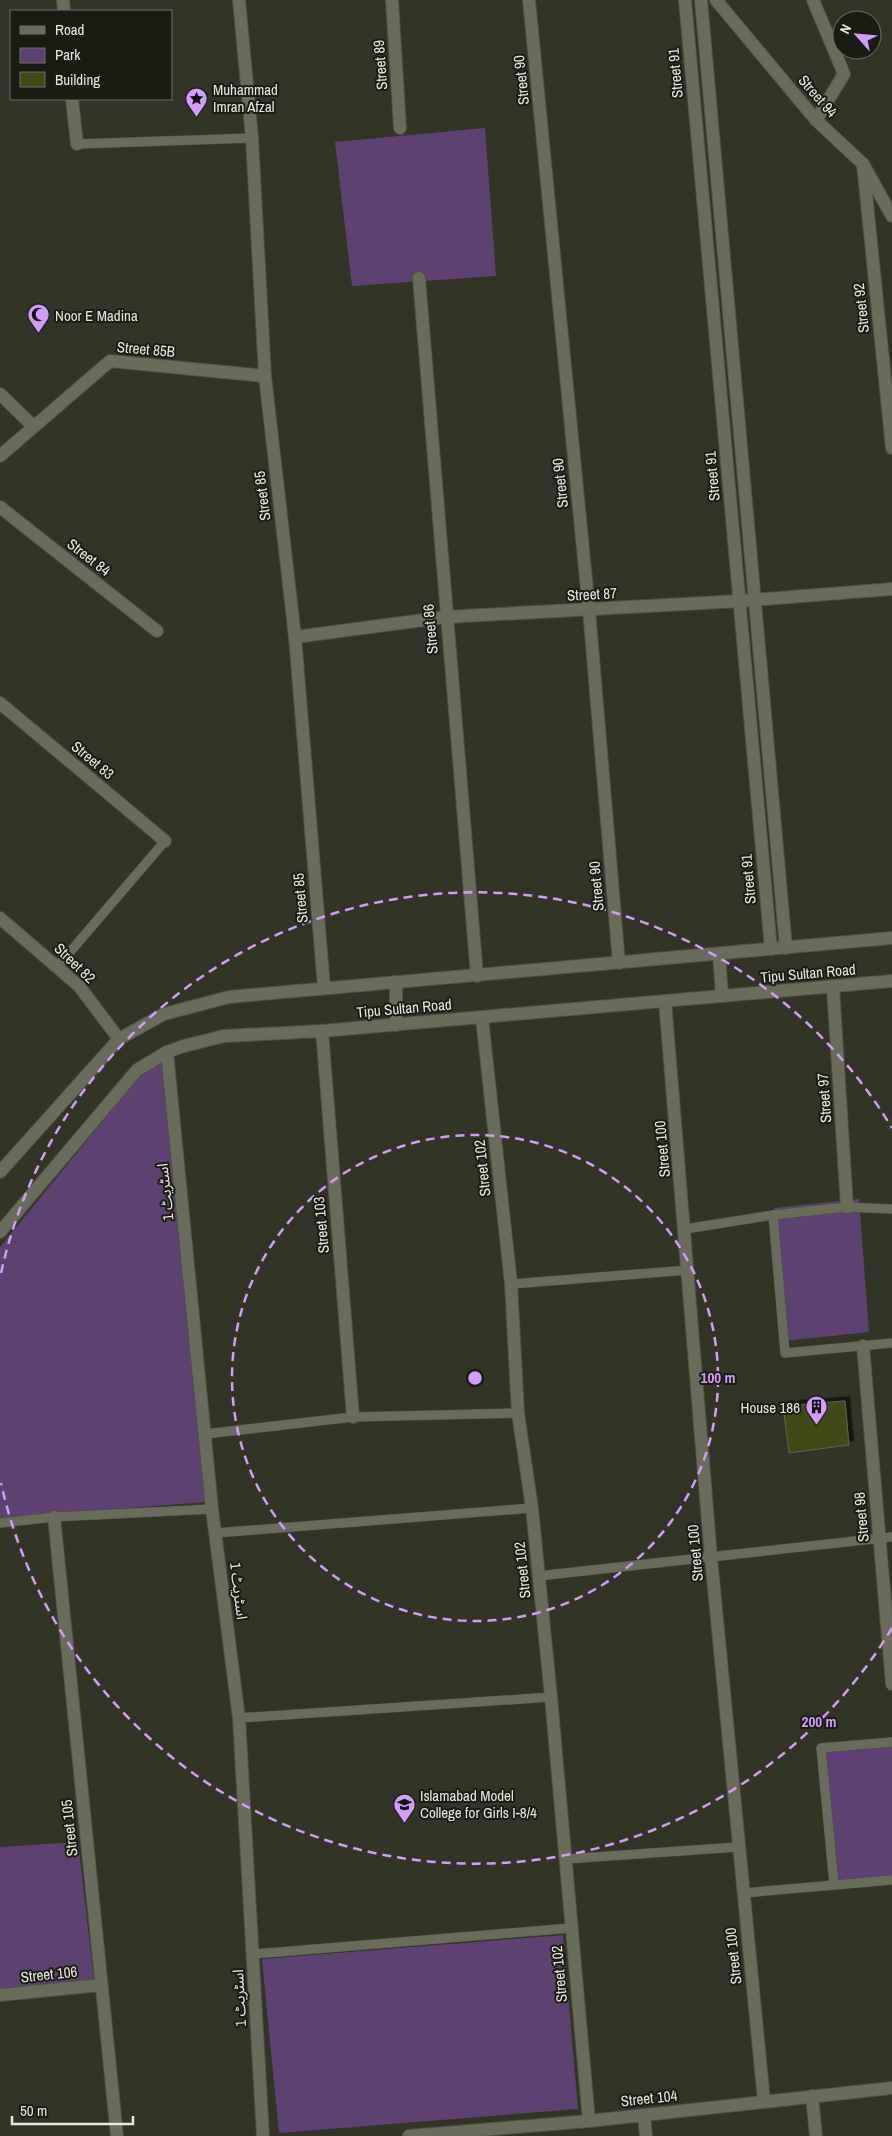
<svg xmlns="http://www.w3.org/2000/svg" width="892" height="2136" font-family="'Archivo Narrow','Noto Sans Arabic',sans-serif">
<defs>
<filter id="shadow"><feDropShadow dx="4.5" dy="-4.5" stdDeviation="0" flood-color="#0009"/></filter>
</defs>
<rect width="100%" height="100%" fill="#323525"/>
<g fill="#5d4172">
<polygon points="485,128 496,276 352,286 335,142"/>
<polygon points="163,1061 206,1502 0,1518 0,1247 139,1077"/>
<polygon points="859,1199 869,1332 784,1341 774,1208"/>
<polygon points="892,1746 892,1877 835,1881 824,1752"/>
<polygon points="78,1842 94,1980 0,1990 0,1847"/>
<polygon points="563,1935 578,2109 279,2133 262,1959"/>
</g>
<polygon fill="#434915" stroke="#606352" filter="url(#shadow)" points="845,1401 849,1445 789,1453 783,1406"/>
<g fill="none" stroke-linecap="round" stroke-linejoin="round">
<defs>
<g id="service">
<polyline points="77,144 252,138"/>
<polyline points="58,966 165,841"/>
<polyline points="773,1215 785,1353 892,1343"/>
<polyline points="685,1229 773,1215 847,1207 892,1209"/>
<polyline points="511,1284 689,1270"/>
<polyline points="205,1434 353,1417 518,1413"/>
<polyline points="0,1523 54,1517 212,1509"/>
<polyline points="216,1533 532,1508"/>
<polyline points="538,1576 892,1537"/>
<polyline points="239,1718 551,1697"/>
<polyline points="566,1859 738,1847"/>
<polyline points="834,1884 821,1748 892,1742"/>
<polyline points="743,1893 892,1880"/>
<polyline points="253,1954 571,1928"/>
</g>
<g id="minor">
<polyline points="63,0 64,11"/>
<polyline points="239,0 252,138 265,376 295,637 324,987"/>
<polyline points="392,0 400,128"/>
<polyline points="529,0 589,610 619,963"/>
<polyline points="685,0 771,949"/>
<polyline points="701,0 786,948"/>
<polyline points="716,0 816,120 863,164 892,216"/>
<polyline points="813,0 844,74 816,120"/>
<polyline points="72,99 77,144"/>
<polyline points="863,164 892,448"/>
<polyline points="419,278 477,976"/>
<polyline points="0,394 33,426"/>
<polyline points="0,456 110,361 265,376"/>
<polyline points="0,507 157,631"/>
<polyline points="295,637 446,617 740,601 892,589"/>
<polyline points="0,703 165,841"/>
<polyline points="0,918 79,986 119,1039"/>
<polyline points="833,987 847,1207"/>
<polyline points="665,1001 711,1558 764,2101"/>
<polyline points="482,1018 511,1284 518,1413 532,1508 551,1697 589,2121"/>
<polyline points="322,1031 353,1417"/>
<polyline points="167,1052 212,1509 239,1718 263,2136"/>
<polyline points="863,1346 892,1684"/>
<polyline points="54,1517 117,2136"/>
<polyline points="0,1995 101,1985"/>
<polyline points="812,2096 816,2136"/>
<polyline points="644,2115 646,2136"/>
<polyline points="409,2136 589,2121 892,2088"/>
</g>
<g id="tertiary">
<polyline points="719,954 722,996"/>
<polyline points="396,982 396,1025"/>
<polyline points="0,1172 119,1039 164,1014 229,997 892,938"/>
<polyline points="0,1232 137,1070 167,1052 184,1046 224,1036 322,1031 892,981"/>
</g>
</defs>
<use href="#service" stroke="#4f5144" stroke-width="10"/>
<use href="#minor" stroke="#4f5144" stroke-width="14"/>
<use href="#tertiary" stroke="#4f5144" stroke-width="14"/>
<use href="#service" stroke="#696c5a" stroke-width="9"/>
<use href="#minor" stroke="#696c5a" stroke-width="12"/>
<use href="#tertiary" stroke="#696c5a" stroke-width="12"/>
</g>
<g fill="none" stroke="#d39cfc" stroke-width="2.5" stroke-dasharray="9 6">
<circle cx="475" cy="1378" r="243"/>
<path d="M892 1628A486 486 0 0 1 1 1483M1 1273A486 486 0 0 1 892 1128"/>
</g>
<defs>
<symbol id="sight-pin" viewBox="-11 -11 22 30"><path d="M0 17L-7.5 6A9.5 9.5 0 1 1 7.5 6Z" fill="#d39cfc" stroke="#1a1c14"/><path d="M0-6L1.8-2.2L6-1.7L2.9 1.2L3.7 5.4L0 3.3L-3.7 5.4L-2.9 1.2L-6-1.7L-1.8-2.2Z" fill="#111"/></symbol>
<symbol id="mosque-pin" viewBox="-11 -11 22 30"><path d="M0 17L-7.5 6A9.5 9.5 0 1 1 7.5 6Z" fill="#d39cfc" stroke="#1a1c14"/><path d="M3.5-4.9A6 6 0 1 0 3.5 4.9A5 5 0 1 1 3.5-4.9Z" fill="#111"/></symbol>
<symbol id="building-pin" viewBox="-11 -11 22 30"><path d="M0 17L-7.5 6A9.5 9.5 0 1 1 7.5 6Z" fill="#d39cfc" stroke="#1a1c14"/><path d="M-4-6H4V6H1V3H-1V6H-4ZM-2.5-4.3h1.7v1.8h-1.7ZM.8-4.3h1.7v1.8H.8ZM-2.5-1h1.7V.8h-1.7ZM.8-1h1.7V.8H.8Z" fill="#111"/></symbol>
<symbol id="university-pin" viewBox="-11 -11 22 30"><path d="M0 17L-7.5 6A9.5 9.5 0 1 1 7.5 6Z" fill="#d39cfc" stroke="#1a1c14"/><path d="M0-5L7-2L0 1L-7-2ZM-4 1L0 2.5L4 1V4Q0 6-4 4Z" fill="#111"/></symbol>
</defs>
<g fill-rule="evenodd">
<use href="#sight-pin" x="184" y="86" width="25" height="34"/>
<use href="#mosque-pin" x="26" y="302" width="25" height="34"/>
<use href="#building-pin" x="804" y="1394" width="25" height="34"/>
<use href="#university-pin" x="392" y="1792" width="25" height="34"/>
</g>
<g text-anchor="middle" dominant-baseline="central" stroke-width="4" stroke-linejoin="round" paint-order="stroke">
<g font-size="15" fill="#e7e9df" stroke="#1a1c14">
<text transform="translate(380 65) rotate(-94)">Street 89</text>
<text transform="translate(675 73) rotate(-95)">Street 91</text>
<text transform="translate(521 80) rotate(-96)">Street 90</text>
<text transform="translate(818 96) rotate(49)">Street 94</text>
<text transform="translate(861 308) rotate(-96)">Street 92</text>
<text transform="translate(146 349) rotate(5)">Street 85B</text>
<text transform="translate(712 476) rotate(-95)">Street 91</text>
<text transform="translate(560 483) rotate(-96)">Street 90</text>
<text transform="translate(262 496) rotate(-97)">Street 85</text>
<text transform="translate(89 557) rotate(38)">Street 84</text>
<text transform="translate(592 594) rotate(-3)">Street 87</text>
<text transform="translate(430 629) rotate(-95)">Street 86</text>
<text transform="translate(93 760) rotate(40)">Street 83</text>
<text transform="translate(748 879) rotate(-95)">Street 91</text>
<text transform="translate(596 886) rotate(-95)">Street 90</text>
<text transform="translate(300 898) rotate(-95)">Street 85</text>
<text transform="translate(75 963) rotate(44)">Street 82</text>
<text transform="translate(808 973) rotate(-5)">Tipu Sultan Road</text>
<text transform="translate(404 1008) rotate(-5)">Tipu Sultan Road</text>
<text transform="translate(824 1098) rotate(-94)">Street 97</text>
<text transform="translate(662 1149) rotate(-95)">Street 100</text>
<text transform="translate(482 1168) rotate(-96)">Street 102</text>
<text transform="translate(165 1192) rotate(-96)">اسٹریٹ 1</text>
<text transform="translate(321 1225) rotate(-95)">Street 103</text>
<text transform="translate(861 1517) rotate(-95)">Street 98</text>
<text transform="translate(695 1553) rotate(-95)">Street 100</text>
<text transform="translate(522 1570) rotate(-96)">Street 102</text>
<text transform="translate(239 1591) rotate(83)">اسٹریٹ 1</text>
<text transform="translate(69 1828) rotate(-96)">Street 105</text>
<text transform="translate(733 1956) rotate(-96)">Street 100</text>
<text transform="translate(49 1974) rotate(-6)">Street 106</text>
<text transform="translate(559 1974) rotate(-95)">Street 102</text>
<text transform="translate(239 1998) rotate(-93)">اسٹریٹ 1</text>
<text transform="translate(649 2098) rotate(-6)">Street 104</text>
</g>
<g font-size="15" fill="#e7e9df" stroke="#1a1c14" text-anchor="start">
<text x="213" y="89">Muhammad<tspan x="213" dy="17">Imran Afzal</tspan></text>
<text x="55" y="315">Noor E Madina</text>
<text x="800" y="1407" text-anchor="end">House 186</text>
<text x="420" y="1795">Islamabad Model<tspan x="420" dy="17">College for Girls I-8/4</tspan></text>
</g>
</g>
<circle cx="475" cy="1378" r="8" fill="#d39cfc" stroke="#1a1c14" stroke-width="2.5"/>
<g font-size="15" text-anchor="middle" font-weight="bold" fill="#d39cfc" stroke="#1a1c14" stroke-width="4" stroke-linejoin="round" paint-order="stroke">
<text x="718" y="1383">100 m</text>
<text x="819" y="1727">200 m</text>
</g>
<rect x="10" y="10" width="162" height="90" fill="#1a1c14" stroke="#6c6e65"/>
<rect x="20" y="26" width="25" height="8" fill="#696c5a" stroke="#6c6e65"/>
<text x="55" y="35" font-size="15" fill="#e7e9df">Road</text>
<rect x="20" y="48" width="25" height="15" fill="#5d4172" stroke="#6c6e65"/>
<text x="55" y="60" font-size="15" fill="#e7e9df">Park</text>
<rect x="20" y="72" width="25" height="15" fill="#434915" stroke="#6c6e65"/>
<text x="55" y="85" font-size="15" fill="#e7e9df">Building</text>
<g transform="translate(857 35) rotate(297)"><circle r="24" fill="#1a1c14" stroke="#6c6e65"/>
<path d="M0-4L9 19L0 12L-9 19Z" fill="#d39cfc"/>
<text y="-8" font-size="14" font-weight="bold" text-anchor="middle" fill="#e7e9df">N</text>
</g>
<path d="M12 2116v8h121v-8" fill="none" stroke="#e7e9df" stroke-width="2.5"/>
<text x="20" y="2116" font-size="15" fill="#e7e9df" stroke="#1a1c14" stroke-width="4" paint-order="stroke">50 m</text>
</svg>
